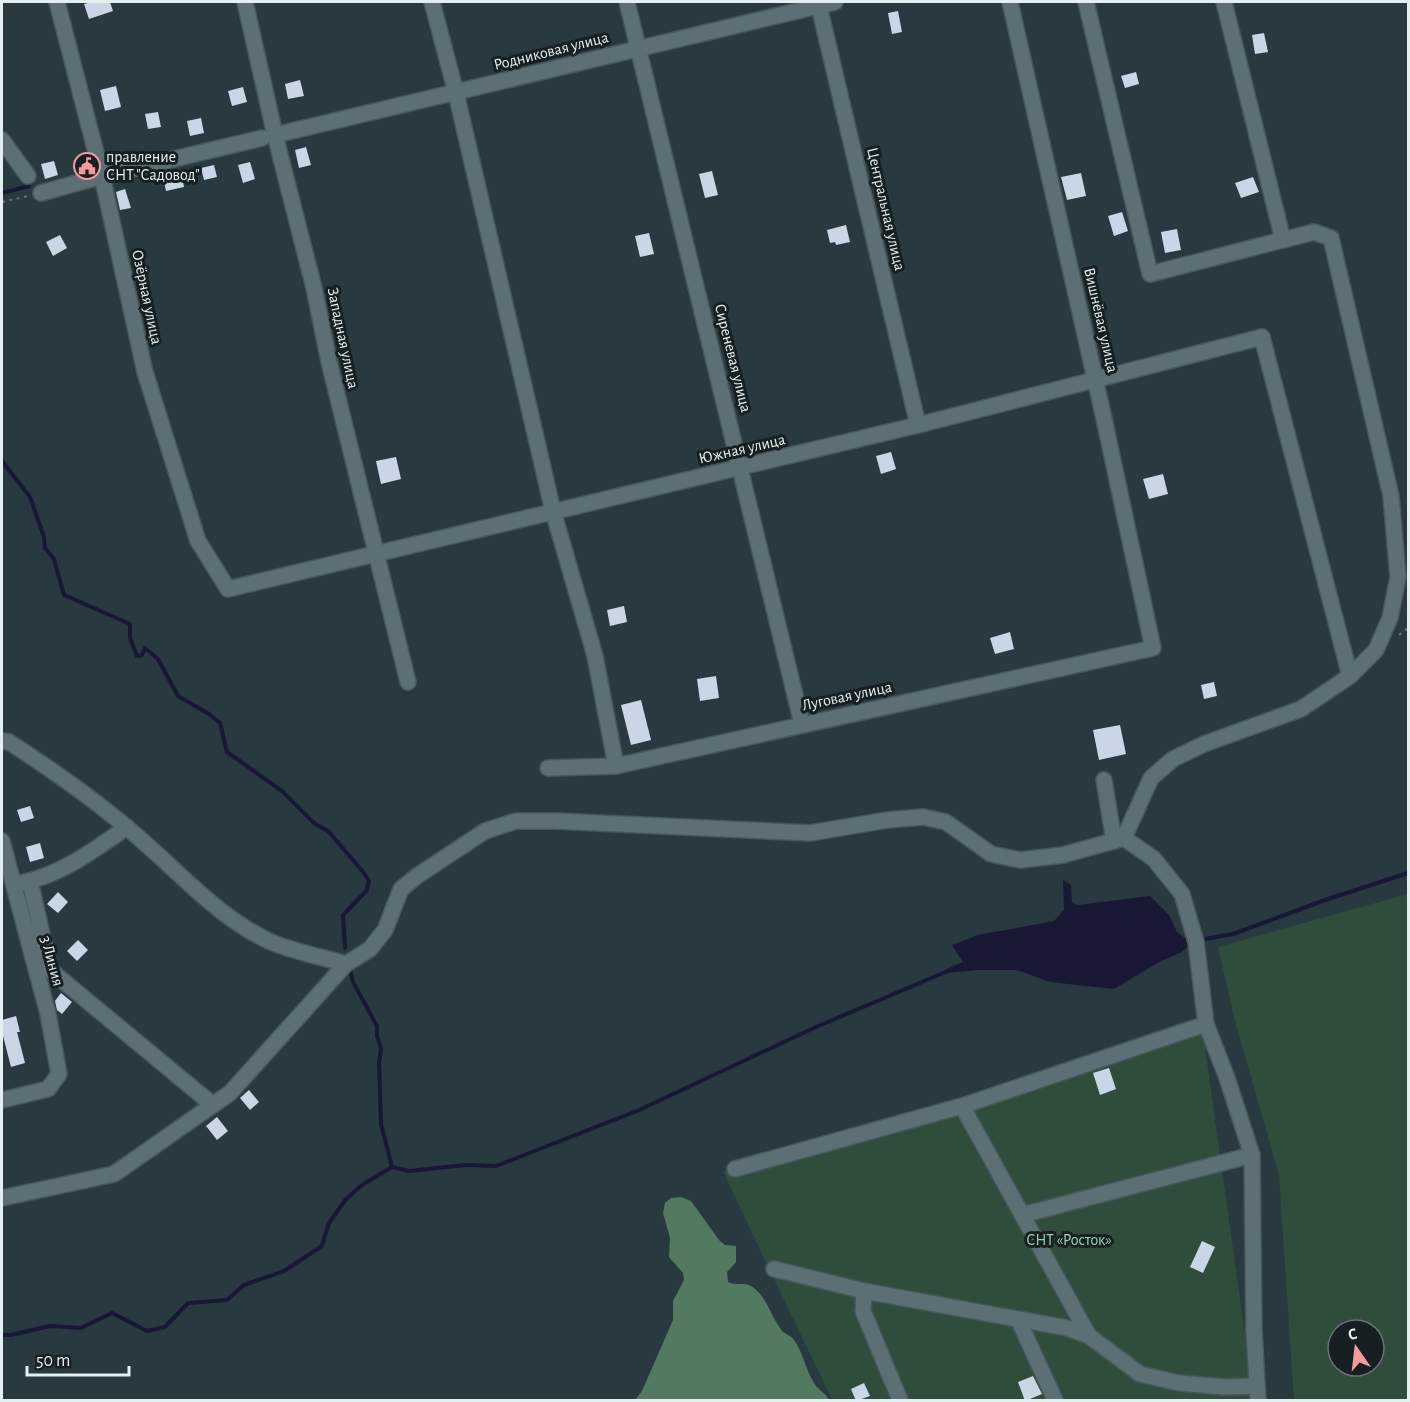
<svg xmlns="http://www.w3.org/2000/svg" width="1410" height="1402" font-family="'Alegreya Sans',sans-serif">
<rect width="100%" height="100%" fill="#283a3f"/>
<g fill="#2f4d3a" fill-rule="evenodd">
<path d="M1408,894V1400H1294L1279,1175L1236,1025L1218,947ZM1338,1330H1374V1366H1338Z"/>
<polygon points="1203,1033 1254,1400 832,1400 723,1172"/>
</g>
<path fill="#547961" d="M681,1197L691,1201L719,1240L725,1245L736,1246V1262L727,1272L728,1282C736,1286 743,1282 751,1286C766,1295 770,1314 780,1328C783,1334 791,1335 794,1340C802,1350 806,1371 814,1383C819,1391 824,1391 829,1400H635L642,1391L673,1320V1301L684,1280L683,1273L669,1257L670,1238L663,1213L665,1203L671,1198Z"/>
<polygon fill="#181734" points="1063,880 1071,885 1072,903 1078,905 1150,896 1169,915 1177,932 1186,939 1188,946 1182,952 1161,961 1114,989 1050,982 1017,970 978,970 944,973 947,969 963,962 952,945 978,935 1054,921 1064,910"/>
<g fill="none" stroke-linecap="round" stroke-linejoin="round">
<g stroke="#181734" stroke-width="4">
<polyline points="2,193 29,186"/>
<polyline points="2,461 30,497 44,537 45,548 54,559 64,595 130,624 130,638 137,656 142,655 145,648 158,659 178,696 209,714 220,723 227,752 282,791 315,824 328,831 364,873 369,881 367,890 343,915 345,948"/>
<polyline points="1205,939 1233,934 1325,900 1408,873"/>
<polyline points="350,969 353,982 377,1026 377,1036 381,1049 379,1063 381,1124 392,1167"/>
<polyline points="2,1335 11,1335 50,1326 81,1328 112,1313 147,1331 165,1327 188,1303 227,1300 244,1285 284,1271 322,1246 329,1223 346,1199 362,1185 392,1167 409,1171 465,1165 496,1166 637,1111 816,1027 948,971"/>
</g>
</g>
<g fill="#c8d6e5">
<polygon points="92,2 110,2 113,11 89,19 84,4"/>
<polygon points="898,11 902,32 892,34 888,13"/>
<polygon points="1264,33 1268,52 1255,54 1252,35"/>
<polygon points="1136,72 1139,84 1125,88 1121,76"/>
<polygon points="300,80 304,96 288,99 285,84"/>
<polygon points="116,86 121,107 105,111 100,90"/>
<polygon points="243,87 247,102 232,106 228,91"/>
<polygon points="158,112 161,127 148,129 145,114"/>
<polygon points="201,118 204,133 190,136 187,121"/>
<polygon points="306,147 311,165 299,168 295,150"/>
<polygon points="54,161 58,175 45,179 41,164"/>
<polygon points="250,162 255,179 243,183 238,165"/>
<polygon points="214,165 217,177 204,180 201,168"/>
<polygon points="712,171 718,195 705,198 699,174"/>
<polygon points="181,172 184,187 166,191 163,176"/>
<polygon points="1081,173 1086,196 1067,200 1061,177"/>
<polygon points="1253,177 1259,192 1241,198 1235,183"/>
<polygon points="125,189 131,208 120,210 116,192"/>
<polygon points="1122,212 1128,231 1114,236 1108,216"/>
<polygon points="846,225 850,242 836,245 835,242 830,243 827,230"/>
<polygon points="1177,229 1181,250 1165,253 1161,232"/>
<polygon points="649,233 654,254 640,257 635,236"/>
<polygon points="60,235 67,248 53,256 46,242"/>
<polygon points="891,452 896,469 881,474 876,456"/>
<polygon points="396,457 401,479 381,484 376,461"/>
<polygon points="1163,474 1168,494 1149,499 1143,479"/>
<polygon points="624,606 627,622 610,626 607,610"/>
<polygon points="1010,632 1014,649 995,654 990,638"/>
<polygon points="716,676 719,698 700,701 697,679"/>
<polygon points="1214,682 1217,696 1204,699 1201,685"/>
<polygon points="641,700 651,740 631,745 621,705"/>
<polygon points="1120,725 1126,754 1099,760 1093,730"/>
<polygon points="30,806 34,818 21,822 17,810"/>
<polygon points="40,843 44,858 30,862 26,847"/>
<polygon points="58,892 68,902 58,913 47,904"/>
<polygon points="78,940 88,950 77,961 67,951"/>
<polygon points="61,993 72,1002 62,1014 57,1010 55,1001"/>
<polygon points="16,1016 20,1032 17,1032 25,1063 11,1067 2,1032 2,1020"/>
<polygon points="1109,1068 1116,1089 1100,1095 1093,1073"/>
<polygon points="249,1090 259,1102 250,1110 240,1098"/>
<polygon points="217,1117 228,1131 217,1140 206,1126"/>
<polygon points="1202,1241 1215,1247 1203,1273 1190,1267"/>
<polygon points="1033,1376 1042,1394 1025,1401 1018,1382"/>
<polygon points="864,1383 870,1396 856,1401 851,1389"/>
</g>
<g fill="none" stroke-linecap="round" stroke-linejoin="round">
<defs>
<g id="minor">
<polyline points="57,2 102,176 145,372 198,541 228,589 918,425 1262,337 1350,676"/>
<polyline points="245,2 275,135 314,288 329,362 408,682"/>
<polyline points="432,2 456,93 553,511 595,656 616,766"/>
<polyline points="627,2 802,724"/>
<polyline points="818,2 918,425"/>
<polyline points="1086,2 1150,274 1314,232 1331,238 1391,496 1398,577 1390,618 1376,650 1350,676 1301,709 1204,744 1173,759 1151,778 1124,838"/>
<polyline points="1224,2 1283,240"/>
<polyline points="275,135 835,2"/>
<polyline points="2,140 28,176"/>
<polyline points="41,193 102,176 262,138"/>
<path d="M2,741L9,742C54,771 98,802 138,837C180,873 220,919 271,942C295,952 322,957 346,964"/>
<polyline points="548,768 616,766 1153,648 1103,414 1010,2"/>
<polyline points="1104,780 1114,841"/>
<polyline points="2,841 48,1014 59,1074 48,1089 2,1100"/>
<polyline points="30,881 50,970 213,1105"/>
<path d="M21,883C61,875 94,850 127,827"/>
<polyline points="962,1106 1089,1336"/>
<polyline points="735,1169 962,1106 1206,1024"/>
<polyline points="2,1198 114,1174 230,1093 346,964 370,949 385,930 401,889 417,876 485,831 516,821 555,821 810,833 887,820 923,817 946,822 991,854 1020,860 1063,855 1124,838 1154,859 1182,894 1196,942 1206,1024 1227,1078 1252,1155 1254,1331 1258,1400"/>
<polyline points="1022,1215 1252,1155"/>
<polyline points="774,1269 864,1291"/>
<polyline points="1018,1319 1055,1400"/>
<polyline points="900,1400 863,1311 864,1291 1067,1328 1089,1336 1140,1374 1179,1383 1225,1387 1256,1386"/>
</g>
</defs>
<use href="#minor" stroke="#47575b" stroke-width="18"/>
<g stroke="#637377" stroke-width="2" stroke-dasharray="3 4.5" stroke-linecap="butt">
<polyline points="2,202 28,196"/>
<polyline points="1399,635 1408,628"/>
</g>
<use href="#minor" stroke="#5c6f75" stroke-width="15"/>
</g>
<defs>
<symbol id="civic-ring" viewBox="-11 -11 22 22"><circle r="9.5" fill="#171f22" stroke="#f59b9d" stroke-width="1.5"/><path d="M-.6-6.5H3V-4.5H.6V-3L4-1V1h2V6H-6V1h2V-1L-.6-3ZM-1.2 2.5V6h2.4V2.5Z" fill="#f59b9d"/></symbol>
</defs>
<g fill-rule="evenodd">
<use href="#civic-ring" x="72" y="151" width="30" height="30"/>
</g>
<g text-anchor="middle" dominant-baseline="central" stroke-width="6" stroke-linejoin="round" paint-order="stroke">
<g font-size="16" fill="#e4eff2" stroke="#171f22">
<text transform="translate(551 51) rotate(-14)">Родниковая улица</text>
<text transform="translate(886 209) rotate(77)">Центральная улица</text>
<text transform="translate(147 297) rotate(78)">Озёрная улица</text>
<text transform="translate(1101 320) rotate(77)">Вишнёвая улица</text>
<text transform="translate(343 338) rotate(78)">Западная улица</text>
<text transform="translate(733 358) rotate(76)">Сиреневая улица</text>
<text transform="translate(742 449) rotate(-13)">Южная улица</text>
<text transform="translate(847 696) rotate(-12)">Луговая улица</text>
<text transform="translate(52 961) rotate(75)">3 Линия</text>
</g>
<g font-size="16" fill="#e4eff2" stroke="#171f22" text-anchor="start">
<text x="106" y="157">правление<tspan x="106" dy="18">СНТ "Садовод"</tspan></text>
</g>
<g font-size="16" fill="#98d6ae" stroke="#171f22">
<text x="1069" y="1240">СНТ «Росток»</text>
</g>
</g>
<rect width="1410" height="1402" fill="none" stroke="#e4eff2" stroke-width="6"/>
<g transform="translate(1356 1348) rotate(346)"><circle r="28" fill="#171f22" stroke="#697275" stroke-width="1.5"/>
<path d="M0-4.5L10 22L0 15L-10 22Z" fill="#f59b9d"/>
<text y="-9" font-size="16" font-weight="bold" text-anchor="middle" fill="#e4eff2">С</text>
</g>
<path d="M27 1366v9h102v-9" fill="none" stroke="#e4eff2" stroke-width="3"/>
<text x="36" y="1366" font-size="18" fill="#e4eff2" stroke="#171f22" stroke-width="4.5" paint-order="stroke">50 m</text>
</svg>
